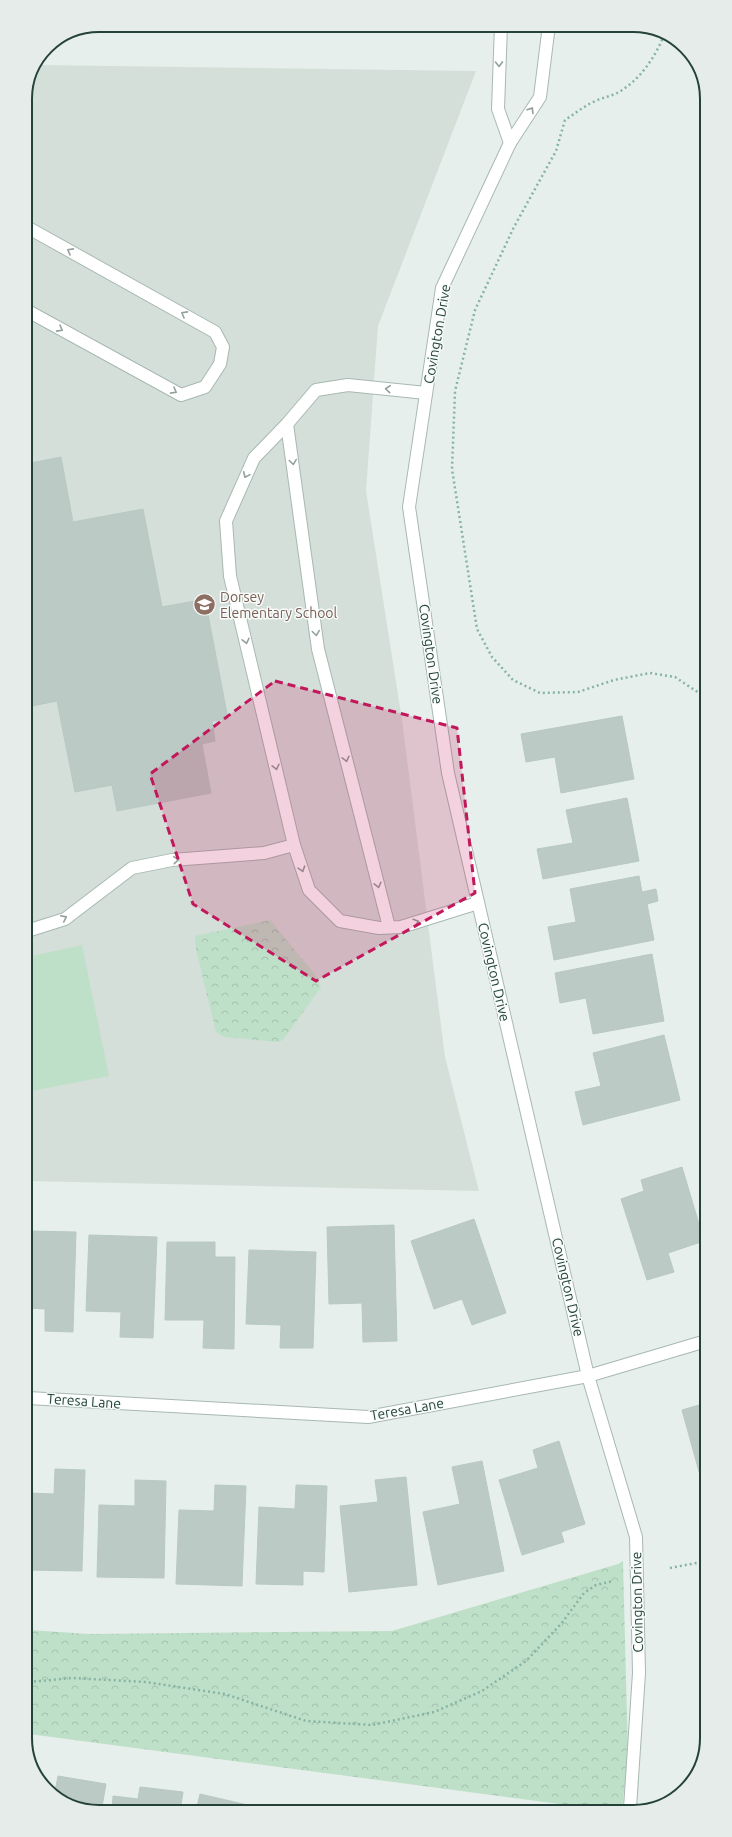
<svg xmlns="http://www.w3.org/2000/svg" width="732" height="1837" font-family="Ubuntu,sans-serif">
<defs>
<pattern id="forest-crowns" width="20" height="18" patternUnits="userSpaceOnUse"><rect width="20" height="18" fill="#bfe0c8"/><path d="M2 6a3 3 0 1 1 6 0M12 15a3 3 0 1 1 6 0" fill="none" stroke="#a4c1ad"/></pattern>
</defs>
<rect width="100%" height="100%" fill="#e6efeb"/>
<polygon fill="#d4dfda" points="38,65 476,71 378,326 366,491 402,720 445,1057 479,1191 28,1181 25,94"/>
<g fill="url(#forest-crowns)">
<polygon points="270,920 317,977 321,987 283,1040 278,1042 225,1037 216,1032 196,950 195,936"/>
<polygon points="623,1561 628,1758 622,1808 598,1809 29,1734 29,1630 89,1634 392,1631 618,1564"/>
</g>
<polygon fill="#bfe0c8" points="82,945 109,1076 27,1092 27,957"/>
<g fill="#bbcac4" stroke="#b8c9c2">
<polygon points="61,457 73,522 143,509 162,607 205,599 228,719 212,721 215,741 202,744 211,793 117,811 112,785 75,792 57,701 27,707 26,464"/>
<polygon points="622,716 634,779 561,793 555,757 526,762 521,734"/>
<polygon points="627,798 639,861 543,879 537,849 573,843 566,810"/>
<polygon points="639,876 642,892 656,889 658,901 647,904 654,940 554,960 548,927 576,922 570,889"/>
<polygon points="652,954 664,1021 593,1034 586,998 560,1003 555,973"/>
<polygon points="664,1035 680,1100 583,1125 575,1092 601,1086 593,1053"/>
<polygon points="682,1167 704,1241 668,1253 674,1272 647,1280 621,1199 644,1191 641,1180"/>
<polygon points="474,1219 506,1313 472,1325 462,1299 434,1309 411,1241"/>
<polygon points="394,1225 397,1341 363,1342 362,1303 329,1304 327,1227"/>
<polygon points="28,1231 76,1232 73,1332 45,1331 45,1309 28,1308"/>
<polygon points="89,1235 157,1237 153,1338 120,1337 121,1312 86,1311"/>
<polygon points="167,1242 215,1242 215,1257 235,1257 234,1349 203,1348 204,1320 165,1320"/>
<polygon points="249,1250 316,1252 313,1348 280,1348 281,1325 246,1324"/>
<polygon points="706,1403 706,1497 682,1410"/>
<polygon points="559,1441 585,1524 561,1532 564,1542 522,1555 499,1480 538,1468 533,1450"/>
<polygon points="482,1461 504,1571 438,1585 423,1512 460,1504 452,1467"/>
<polygon points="55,1469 85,1470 82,1571 28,1570 28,1493 54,1494"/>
<polygon points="406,1477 417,1585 349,1592 340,1506 378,1502 375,1480"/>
<polygon points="135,1480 166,1481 164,1578 97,1577 99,1505 135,1506"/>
<polygon points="215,1485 246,1486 242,1586 176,1584 179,1510 214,1511"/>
<polygon points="296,1485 327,1486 324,1572 303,1571 303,1585 256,1584 259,1507 295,1509"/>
<polygon points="58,1776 106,1784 101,1812 94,1812 54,1797 50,1791 55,1792"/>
<polygon points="140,1787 183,1792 180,1811 112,1812 113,1796 138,1799"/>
<polygon points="200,1794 265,1809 265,1811 196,1811"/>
</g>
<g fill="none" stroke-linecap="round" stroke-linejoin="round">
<defs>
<g id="service">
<polyline points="25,226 215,332 223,347 220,364 205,387 181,395 26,310"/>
<polyline points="287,424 318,649 389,927"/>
<polyline points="294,845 230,576 226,521 254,458 287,424 316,390 348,385 426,393"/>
<polyline points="27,931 65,919 132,868 172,860 264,853 294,845 309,890 340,921 379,928 401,927 478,903"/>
</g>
<g id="minor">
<polyline points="501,25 498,109 510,143"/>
<polyline points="549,25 540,97 510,143 442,288 409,507 448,773 588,1376 636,1537 639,1673 630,1808"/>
<polyline points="28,1398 368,1417 588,1376 706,1341"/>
</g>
</defs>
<use href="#service" stroke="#a8b8b2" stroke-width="14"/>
<use href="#minor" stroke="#a8b8b2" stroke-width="14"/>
<g stroke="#86b3a5" stroke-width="2.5" stroke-dasharray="2 3" stroke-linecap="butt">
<path d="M664,35C655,58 638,83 615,94C607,97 599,99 591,103C582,108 574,114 565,120L556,151L514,227L475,310L455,391L452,469L477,629L492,657L513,680L540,693L578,692L614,680L650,673L675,677L705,697"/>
<polyline points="670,1568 707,1561"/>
<polyline points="29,1682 72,1678 146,1682 225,1694 306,1721 372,1725 434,1712 482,1691 526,1661 561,1624 584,1593 596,1585 613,1581"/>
</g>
<use href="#service" stroke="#fff" stroke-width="12"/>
<use href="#minor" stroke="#fff" stroke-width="12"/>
</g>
<defs><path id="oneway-chevron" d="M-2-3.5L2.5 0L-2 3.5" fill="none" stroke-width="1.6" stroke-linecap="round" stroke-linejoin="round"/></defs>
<g stroke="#92a09c">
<use href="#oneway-chevron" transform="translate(499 64) rotate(89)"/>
<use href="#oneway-chevron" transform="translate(531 110) rotate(-58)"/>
<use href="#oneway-chevron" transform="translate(70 251) rotate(-151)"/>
<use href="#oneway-chevron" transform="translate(184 314) rotate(-151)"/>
<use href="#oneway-chevron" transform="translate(60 329) rotate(29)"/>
<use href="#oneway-chevron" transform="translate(388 389) rotate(-175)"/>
<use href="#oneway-chevron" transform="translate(174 391) rotate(29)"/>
<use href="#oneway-chevron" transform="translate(293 462) rotate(82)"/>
<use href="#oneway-chevron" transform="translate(246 475) rotate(114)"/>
<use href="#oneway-chevron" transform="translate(316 633) rotate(82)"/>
<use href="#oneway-chevron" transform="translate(246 641) rotate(77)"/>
<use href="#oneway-chevron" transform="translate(346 759) rotate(76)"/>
<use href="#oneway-chevron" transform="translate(276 767) rotate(77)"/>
<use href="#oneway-chevron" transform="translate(176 860) rotate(-5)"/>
<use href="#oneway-chevron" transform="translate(302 869) rotate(72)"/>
<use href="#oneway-chevron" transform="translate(378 885) rotate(76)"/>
<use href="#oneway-chevron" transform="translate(64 918) rotate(-26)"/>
<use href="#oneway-chevron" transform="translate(416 922) rotate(-17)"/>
</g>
<path fill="#c2185b" fill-opacity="0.2" stroke="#c2185b" stroke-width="3" stroke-dasharray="8 5" stroke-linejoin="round" d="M275,681L457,728L475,893L316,981L193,904L150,774Z"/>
<defs>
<symbol id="school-disc" viewBox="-11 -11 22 22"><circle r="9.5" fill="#8d6e63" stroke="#f7fbf9"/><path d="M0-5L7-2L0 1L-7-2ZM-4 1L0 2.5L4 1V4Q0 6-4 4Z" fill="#fff"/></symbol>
</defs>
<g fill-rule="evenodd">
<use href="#school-disc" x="192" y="592" width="25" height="25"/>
</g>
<g text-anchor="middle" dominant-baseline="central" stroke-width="3" stroke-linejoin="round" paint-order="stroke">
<g font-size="14" fill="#24423a" stroke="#f7fbf9">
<text transform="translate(437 334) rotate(-80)">Covington Drive</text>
<text transform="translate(431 654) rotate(82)">Covington Drive</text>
<text transform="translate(494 972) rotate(77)">Covington Drive</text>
<text transform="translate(568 1287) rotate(77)">Covington Drive</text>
<text transform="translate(84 1401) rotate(4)">Teresa Lane</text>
<text transform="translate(407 1409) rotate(-10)">Teresa Lane</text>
<text transform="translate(637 1602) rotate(-91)">Covington Drive</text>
</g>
<g font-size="14" fill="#785e54" stroke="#f7fbf9" text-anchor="start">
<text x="220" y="597">Dorsey<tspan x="220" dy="16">Elementary School</tspan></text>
</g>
</g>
<path d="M0 0H732V1837H0ZM99 32H633A67 67 0 0 1 700 99V1738A67 67 0 0 1 633 1805H99A67 67 0 0 1 32 1738V99A67 67 0 0 1 99 32Z" fill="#e6ecea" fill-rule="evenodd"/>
<path fill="none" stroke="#24423a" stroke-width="2" d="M99 32H633A67 67 0 0 1 700 99V1738A67 67 0 0 1 633 1805H99A67 67 0 0 1 32 1738V99A67 67 0 0 1 99 32Z"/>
</svg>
